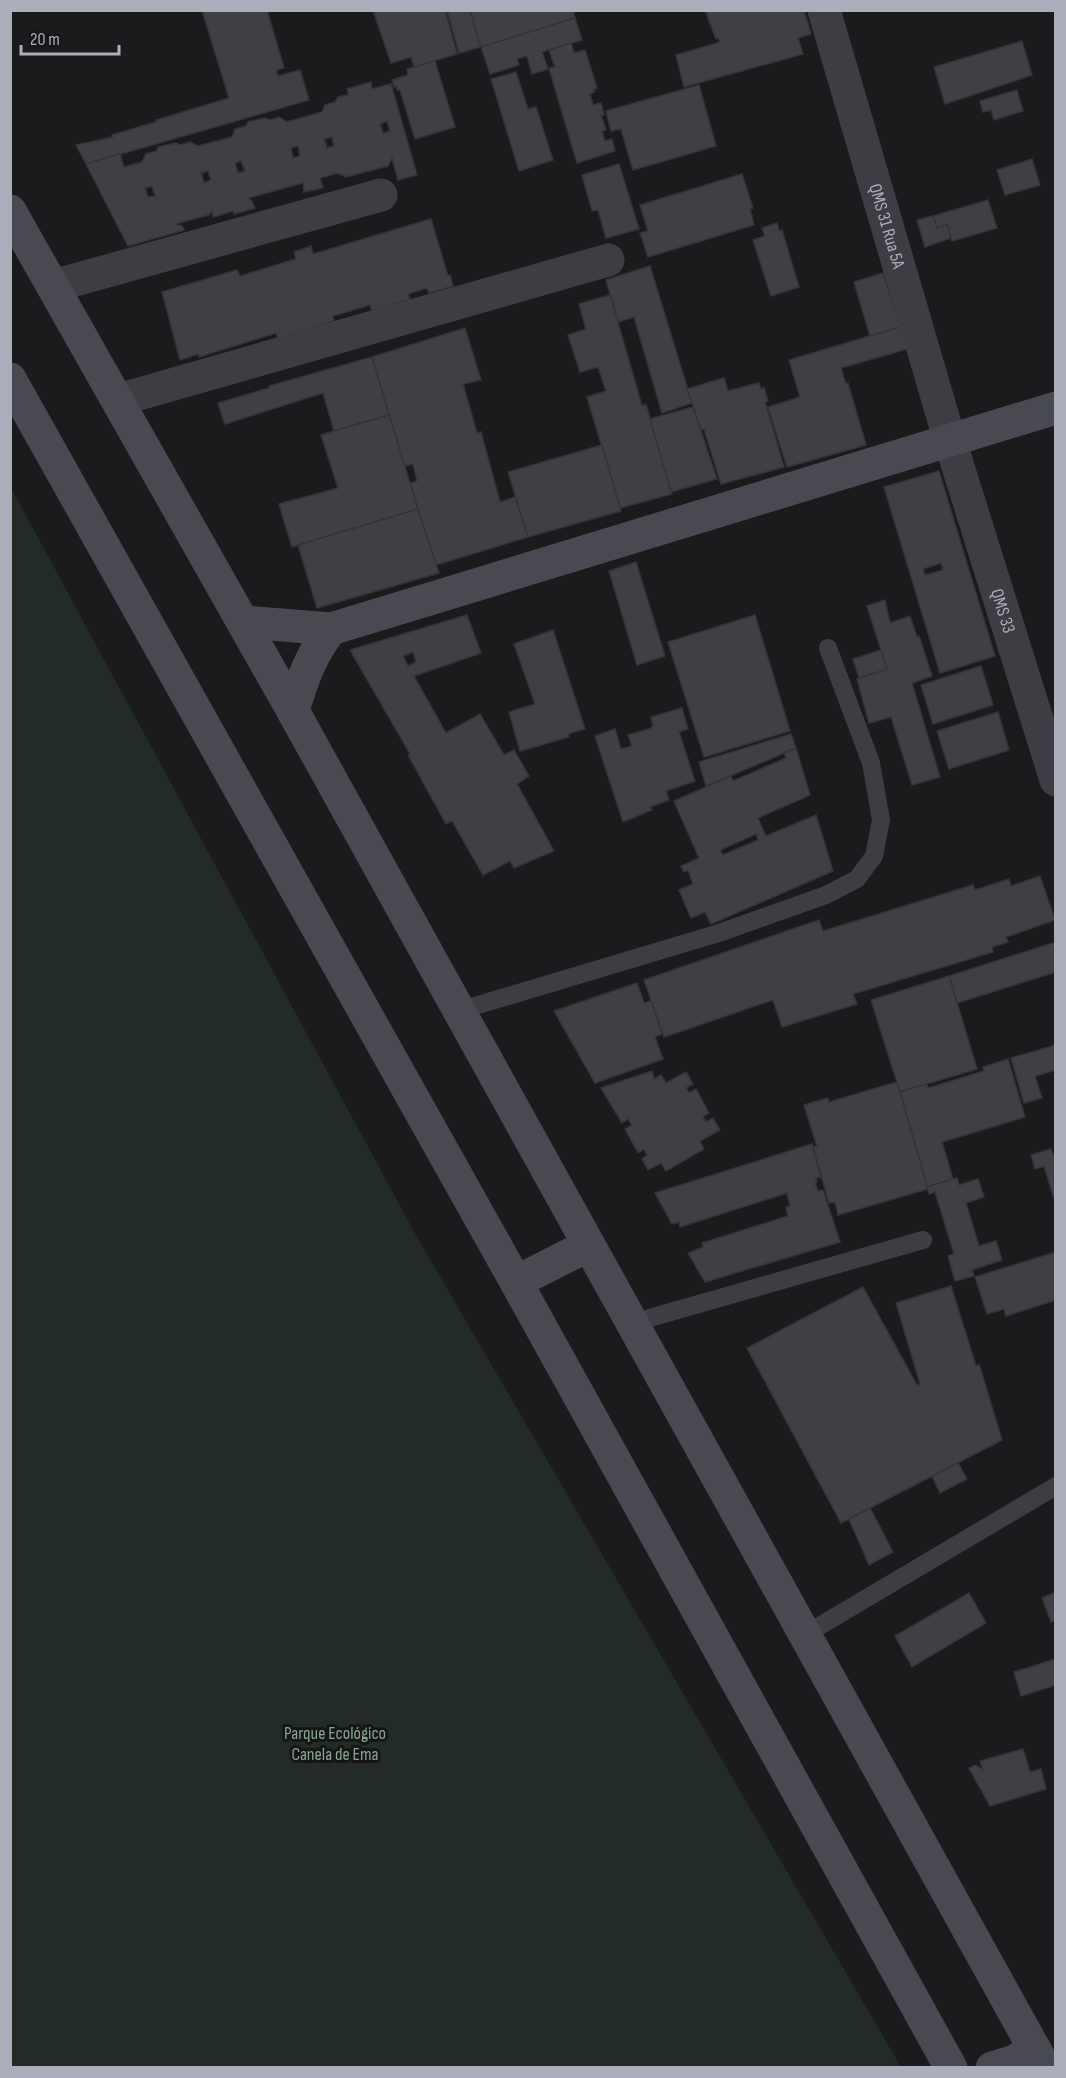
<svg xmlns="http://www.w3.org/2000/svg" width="1066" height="2078" font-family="'Sofia Sans Condensed',sans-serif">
<rect width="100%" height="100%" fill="#1b1a1c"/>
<polygon fill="#222b25" points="10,486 417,1237 901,2067 11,2067"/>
<g fill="#403f44" stroke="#353438" stroke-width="1.5" fill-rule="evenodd">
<polygon points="202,10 267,10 284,68 276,70 278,76 300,70 309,100 86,164 76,145 113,137 112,135 156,122 156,120 229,98"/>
<polygon points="373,10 445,10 457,54 414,67 411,57 391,63"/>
<polygon points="447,10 470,10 481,47 459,53"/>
<polygon points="470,10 573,10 575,18 481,47"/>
<polygon points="705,10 804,10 811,34 798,38 803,54 684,87 676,55 720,42 718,38 716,39"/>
<polygon points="575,18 582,40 542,52 548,69 532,74 527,56 517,59 519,65 490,74 481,47"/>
<polygon points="1022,41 1032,75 945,104 934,67"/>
<polygon points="571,43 574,53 585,50 597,88 594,89 594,92 590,94 593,105 601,103 604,115 601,115 606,130 602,131 605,141 612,139 615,151 577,163 549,68 555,67 549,50"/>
<polygon points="435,61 455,127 415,139 400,90 397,90 396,86 394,87 392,80 408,75 407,69"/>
<polygon points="516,72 528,109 536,107 553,160 519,171 491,79"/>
<path d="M371,82L372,89L391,84L417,175L398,180L392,158L388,166L346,177L338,173L320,178L323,188L304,192L303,183L248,198L252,201L255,208L234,214L233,211L213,217L212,211L209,215L175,224L182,226L184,230L128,246L86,164L120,154L124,167L142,162L146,154L156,151L158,147L176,143L180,145L190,142L198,146L232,137L235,129L246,126L248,122L265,118L270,120L279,117L287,122L322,112L325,105L335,102L338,97L348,95L347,89ZM387,121L390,131L383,133L380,124ZM332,137L334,146L327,148L324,139ZM298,146L300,156L293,158L291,148ZM241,161L245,171L238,173L235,163ZM208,171L211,180L204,183L201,173ZM152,186L155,196L148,197L145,188Z"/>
<polygon points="699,85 716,146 633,170 621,129 611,131 606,111"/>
<polygon points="1017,90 1023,111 994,120 991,110 983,112 980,101"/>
<polygon points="1032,159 1040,185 1005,195 997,170"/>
<polygon points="619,164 639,229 606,238 598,210 592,211 582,175"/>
<polygon points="742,174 753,208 750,209 754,225 648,257 640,233 648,231 640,205"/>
<polygon points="988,200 997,228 952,241 947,224 937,228 933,216"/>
<polygon points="933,216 937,228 947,224 951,238 925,247 917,220"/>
<polygon points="431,219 448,276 450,275 453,286 429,293 427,288 408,294 410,299 372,311 370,305 333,316 334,321 278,338 276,333 199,357 198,354 180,360 162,292 237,270 240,276 296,259 294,252 311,246 313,254"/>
<polygon points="777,223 779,231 782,230 799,287 771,296 753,240 765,236 762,228"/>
<polygon points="650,266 692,403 662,413 634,317 618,322 606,280"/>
<polygon points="883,273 900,327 870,336 854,282"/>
<polygon points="610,295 642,406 646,404 672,494 620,508 587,397 606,391 598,367 580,372 568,335 586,329 579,304"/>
<polygon points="900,327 907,349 841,368 846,384 848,383 866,445 787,467 768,407 800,397 789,360"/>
<polygon points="465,328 481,380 463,384 477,433 481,432 500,502 515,497 528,537 436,565 410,483 417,481 413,464 404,466 372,357"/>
<polygon points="372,357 389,415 334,431 323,393 225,424 224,422 218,403 269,388 269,386"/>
<polygon points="724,378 728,391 759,383 761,389 764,387 768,401 765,402 784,467 721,484 704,429 701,430 687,389"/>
<polygon points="693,407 717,479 671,492 650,419"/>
<polygon points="389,415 418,509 292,547 279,504 338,488 321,435"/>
<polygon points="602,445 621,511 528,537 508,472"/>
<path d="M939,471L995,656L940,673L884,487ZM941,563L943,570L925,575L923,569Z"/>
<polygon points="418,509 439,573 317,608 298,545"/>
<polygon points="636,562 665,656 637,665 609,571"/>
<polygon points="885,600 890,623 910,616 917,637 919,636 932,676 912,683 940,777 912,785 891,717 869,723 857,679 887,669 867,606"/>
<path d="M467,615L481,653L414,676L446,733L480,714L504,755L514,750L529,776L517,784L554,851L514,868L510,861L483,875L452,821L446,824L408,755L410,754L350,650ZM413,652L416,662L408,666L403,656Z"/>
<polygon points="755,615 790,731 704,757 668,642"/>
<polygon points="553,630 585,729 568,734 569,737 520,751 509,712 535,704 514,644"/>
<polygon points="881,650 887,669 859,678 853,659"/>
<polygon points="981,666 993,705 933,724 921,685"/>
<polygon points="682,708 688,729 679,732 695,781 666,791 669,800 650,807 652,810 623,822 595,736 615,729 621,749 632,746 628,735 649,729 653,726 651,717"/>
<polygon points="998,712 1009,750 949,769 937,731"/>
<polygon points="791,734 796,748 706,786 699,762"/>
<path d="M796,748L810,795L758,818L766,836L816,815L833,871L711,924L705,912L691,918L679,890L693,884L688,870L684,872L681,866L699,858L674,801L731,776L733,781L786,758L784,753ZM756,834L758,840L723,855L720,850Z"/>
<polygon points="1040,876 1055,920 1006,937 1008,942 992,947 993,952 853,994 857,1004 782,1027 773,1000 664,1037 644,980 819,920 823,931 973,885 975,890 1009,879 1011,886"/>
<polygon points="1056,942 1056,972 957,1003 949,976"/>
<polygon points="949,976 977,1069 900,1092 871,1000"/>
<polygon points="637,983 644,1003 651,1001 662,1034 655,1037 663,1059 595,1083 554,1011"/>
<polygon points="1056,1045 1056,1070 1035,1076 1042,1098 1024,1103 1011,1058"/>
<polygon points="1008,1059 1025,1117 942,1142 953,1179 927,1187 900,1092 927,1084 928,1088 984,1071 983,1067"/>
<polygon points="652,1071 654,1079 661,1075 666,1083 686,1072 693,1084 686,1088 689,1093 696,1089 709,1113 703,1117 706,1122 713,1118 720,1130 700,1141 704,1149 666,1171 661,1163 648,1170 642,1159 647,1155 644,1149 638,1153 625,1129 632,1125 628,1119 622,1123 601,1088"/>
<polygon points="897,1082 928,1189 838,1215 835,1202 829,1203 813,1147 817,1146 804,1105 828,1098 829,1102"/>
<polygon points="812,1144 821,1177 816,1178 817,1182 815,1183 818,1191 823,1190 840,1242 705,1282 688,1253 703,1247 702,1243 788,1216 786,1207 790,1206 787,1193 680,1227 679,1222 672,1224 655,1193"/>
<polygon points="1051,1149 1053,1155 1056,1154 1056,1205 1044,1166 1035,1169 1031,1155"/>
<polygon points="957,1178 959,1185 978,1179 984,1197 966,1203 979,1246 996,1241 1002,1260 972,1270 974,1276 955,1281 948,1256 954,1254 935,1192 929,1194 927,1187"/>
<polygon points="1056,1252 1056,1300 1006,1316 1004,1309 987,1314 975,1277"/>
<polygon points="951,1286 976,1366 979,1364 1002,1440 841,1523 747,1348 863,1287 917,1385 920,1384 896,1303"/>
<polygon points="958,1463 967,1479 940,1493 932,1476"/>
<polygon points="870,1508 893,1552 869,1565 849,1519"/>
<polygon points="1056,1592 1056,1620 1051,1622 1042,1598"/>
<polygon points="969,1593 986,1623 912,1667 895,1636"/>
<polygon points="1056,1659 1056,1685 1021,1696 1014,1672"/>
<polygon points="1023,1749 1030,1772 1041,1769 1046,1789 990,1806 969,1768 976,1765 983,1770 980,1761"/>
</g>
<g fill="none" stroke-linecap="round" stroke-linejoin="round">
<g stroke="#3e3d43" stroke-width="18">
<polyline points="458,1011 719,933 826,895 857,879 874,856 881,820 871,763 828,648"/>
<polyline points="632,1323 923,1240"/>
<polyline points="806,1634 1056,1486"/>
</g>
<g stroke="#3e3d43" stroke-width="33">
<path id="s1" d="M824,10L950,441L1056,780"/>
<polyline points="53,286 381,195"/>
<polyline points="118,400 608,260"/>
</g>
<g stroke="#494951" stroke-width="33">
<polyline points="10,211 293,711 1045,2068"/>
<polyline points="10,379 516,1282 951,2068"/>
<polyline points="244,622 331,629 1056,408"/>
<path d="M293,711C302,680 311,654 331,629"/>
<polyline points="516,1282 589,1245"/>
<polyline points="992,2068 1015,2061 1034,2048"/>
</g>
</g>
<g text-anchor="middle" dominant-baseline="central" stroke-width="6" stroke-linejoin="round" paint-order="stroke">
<g font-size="18" fill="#adaebc" stroke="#161518">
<text stroke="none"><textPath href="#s1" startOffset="225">QMS 31 Rua 5A</textPath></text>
<text stroke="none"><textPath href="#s1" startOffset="627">QMS 33</textPath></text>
</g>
<g font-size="18" fill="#85a68e" stroke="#161518">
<text x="335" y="1733">Parque Ecológico<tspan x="335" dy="21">Canela de Ema</tspan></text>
</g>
</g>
<rect width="1066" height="2078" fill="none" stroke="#adaebc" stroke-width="24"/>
<path d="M21 45v9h98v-9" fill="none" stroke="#adaebc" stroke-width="3"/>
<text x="30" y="45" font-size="18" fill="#adaebc" stroke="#161518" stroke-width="4.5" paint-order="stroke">20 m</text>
</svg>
